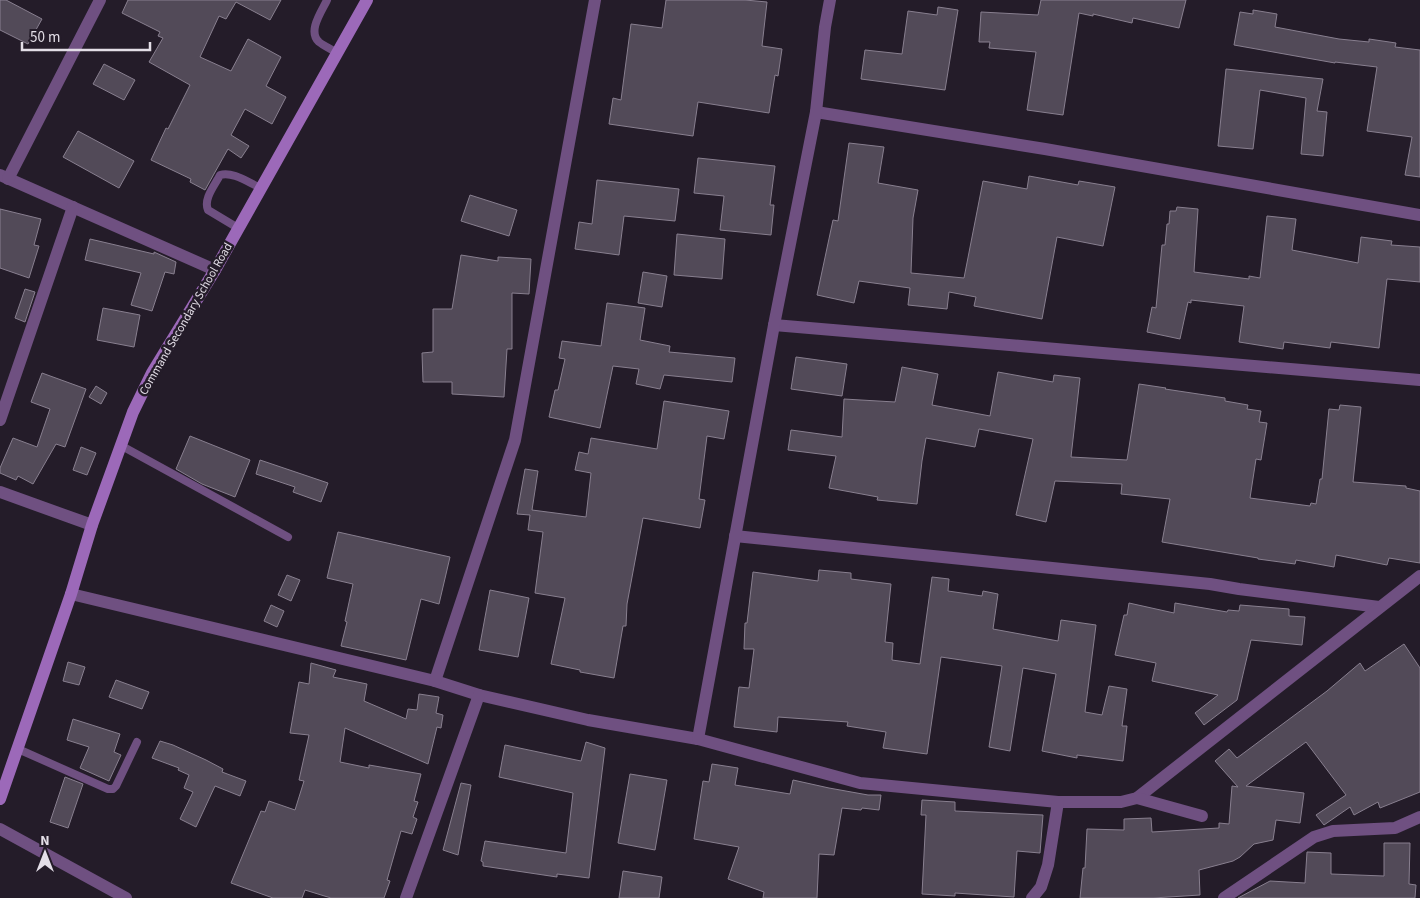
<svg xmlns="http://www.w3.org/2000/svg" width="1420" height="898" font-family="'Source Sans 3',sans-serif">
<rect width="100%" height="100%" fill="#241c29"/>
<g fill="#524a58" stroke="#887f8f">
<polygon points="0,0 6,0 42,19 28,44 0,30"/>
<polygon points="128,0 281,0 270,20 236,2 226,19 219,16 200,57 231,71 248,39 281,57 266,86 286,97 272,124 245,109 231,135 249,146 241,158 228,149 205,190 190,182 191,179 151,160 166,128 168,129 190,85 149,62 163,38 158,36 160,32 122,13"/>
<polygon points="666,0 745,0 767,2 762,46 782,49 778,76 775,75 769,113 698,102 693,136 609,124 613,98 621,100 631,24 662,28"/>
<polygon points="1041,0 1186,0 1179,28 1133,18 1132,23 1093,14 1093,16 1079,13 1063,115 1027,110 1036,52 989,48 990,42 979,42 981,12 1038,15"/>
<polygon points="938,7 958,10 945,90 861,79 865,50 902,54 908,11 937,15"/>
<polygon points="1253,10 1277,14 1275,27 1339,39 1369,42 1369,39 1396,43 1395,47 1420,50 1420,177 1405,175 1412,137 1367,131 1377,67 1335,62 1335,63 1234,45 1240,12 1253,14"/>
<polygon points="104,64 135,80 124,100 93,84"/>
<polygon points="1226,69 1323,79 1317,111 1327,112 1323,156 1301,154 1306,98 1260,90 1253,149 1218,146"/>
<polygon points="78,131 134,161 119,188 63,157"/>
<polygon points="849,143 884,147 878,183 918,190 913,218 911,273 964,278 983,181 1027,189 1029,176 1078,185 1079,181 1115,187 1103,246 1057,237 1042,319 974,306 976,297 949,292 947,309 908,305 910,288 859,281 854,303 817,295 833,220 838,221"/>
<polygon points="698,158 775,166 770,205 774,205 771,235 720,230 724,196 694,193"/>
<polygon points="597,180 679,189 675,221 624,216 619,255 575,249 579,222 592,224"/>
<polygon points="470,195 517,210 509,236 461,221"/>
<polygon points="1177,207 1198,209 1194,272 1249,279 1249,276 1260,278 1267,216 1296,219 1292,250 1358,263 1361,237 1392,241 1391,245 1420,247 1420,282 1387,279 1379,348 1331,342 1330,348 1284,342 1283,349 1239,342 1244,306 1191,300 1191,303 1188,302 1180,339 1147,332 1152,307 1156,308 1162,245 1165,245 1167,224 1169,224 1170,211 1176,211"/>
<polygon points="0,209 41,219 34,245 39,246 29,278 0,268"/>
<polygon points="677,234 725,239 722,279 674,275"/>
<polygon points="90,239 154,254 154,252 176,262 174,274 165,272 152,311 131,305 141,273 85,260"/>
<polygon points="461,255 498,261 498,257 531,259 529,294 512,293 512,349 507,349 504,397 452,394 452,382 423,382 422,353 433,352 433,309 452,309"/>
<polygon points="643,272 667,276 662,307 638,303"/>
<polygon points="25,289 35,292 25,322 15,318"/>
<polygon points="607,303 645,308 640,340 670,346 669,352 735,358 732,382 664,375 660,389 636,384 639,369 613,366 600,428 549,417 555,390 558,390 565,359 559,358 562,341 601,346"/>
<polygon points="103,308 140,315 134,347 97,340"/>
<polygon points="796,357 847,364 842,396 791,389"/>
<polygon points="902,367 938,374 932,405 990,416 998,372 1053,382 1054,375 1080,378 1071,457 1127,460 1139,384 1166,388 1165,389 1225,398 1225,401 1248,405 1247,409 1261,411 1259,422 1267,423 1261,460 1256,459 1250,498 1310,506 1311,503 1316,504 1320,479 1322,479 1329,409 1339,410 1340,405 1361,407 1353,482 1406,486 1406,488 1420,491 1420,563 1389,558 1387,565 1336,555 1334,567 1296,560 1295,564 1258,559 1258,558 1162,542 1170,499 1121,494 1122,484 1055,481 1046,522 1016,515 1033,439 979,429 975,447 926,438 922,461 917,504 877,500 878,497 829,488 836,456 788,450 791,430 842,437 844,399 895,402"/>
<polygon points="42,373 86,389 65,447 56,444 33,484 18,476 16,480 0,473 0,468 13,438 37,447 50,409 31,402"/>
<polygon points="96,386 107,393 101,404 89,397"/>
<polygon points="664,401 729,411 724,439 707,436 699,499 705,500 700,528 643,518 627,604 626,626 623,626 614,678 580,672 580,670 551,664 565,598 535,593 543,532 528,530 530,515 517,514 525,469 538,471 532,510 586,517 591,473 575,470 579,452 588,454 591,438 657,449"/>
<polygon points="190,436 250,460 235,497 202,484 176,469"/>
<polygon points="81,447 96,453 87,475 73,470"/>
<polygon points="260,460 328,483 321,502 293,492 295,487 256,474"/>
<polygon points="338,532 450,557 439,604 421,599 406,660 341,646 347,622 345,621 353,584 327,578"/>
<polygon points="819,570 851,573 851,579 891,584 885,642 893,643 892,660 920,664 932,577 949,579 948,591 982,596 983,591 998,594 993,629 1058,641 1061,620 1096,625 1085,712 1102,715 1109,686 1127,689 1122,726 1127,726 1123,761 1077,755 1077,758 1042,751 1056,674 1023,668 1010,751 989,747 1002,666 941,657 927,754 883,748 886,732 847,726 848,722 778,717 777,732 734,727 739,687 749,688 754,649 744,649 745,623 747,623 753,572 818,581"/>
<polygon points="287,575 300,580 291,601 278,595"/>
<polygon points="490,590 529,598 518,657 479,650"/>
<polygon points="1129,603 1174,613 1175,603 1227,612 1228,610 1239,611 1240,605 1289,609 1289,616 1305,617 1302,645 1251,640 1237,700 1204,725 1195,713 1218,695 1152,681 1156,663 1115,655 1124,615 1127,615"/>
<polygon points="271,605 284,611 277,627 264,621"/>
<polygon points="1404,644 1420,668 1420,792 1380,808 1378,802 1354,815 1350,807 1324,825 1316,815 1346,795 1306,742 1246,786 1304,793 1300,823 1276,820 1273,840 1254,844 1240,857 1233,861 1199,870 1200,895 1153,898 1080,898 1083,868 1085,868 1087,829 1124,830 1124,819 1151,818 1152,832 1219,828 1219,823 1229,824 1232,786 1238,787 1215,761 1229,749 1237,758 1327,691 1360,663 1365,671"/>
<polygon points="68,662 85,667 79,685 63,681"/>
<polygon points="311,663 336,670 333,677 367,684 364,701 406,719 408,709 417,710 419,694 439,697 436,713 443,715 441,728 437,727 428,764 345,728 340,762 369,768 369,765 421,774 414,801 418,802 413,817 417,819 412,834 401,831 387,880 390,881 384,898 331,898 305,890 302,898 273,898 231,883 261,811 265,812 269,801 295,810 304,781 299,780 309,735 290,733 299,682 309,684"/>
<polygon points="116,680 149,692 142,709 109,697"/>
<polygon points="73,719 120,734 114,752 121,755 109,781 80,768 89,747 67,740"/>
<polygon points="160,741 173,745 206,760 223,769 222,772 246,781 240,796 215,786 196,827 180,819 193,792 184,788 189,775 178,770 179,768 152,758"/>
<polygon points="586,742 605,748 589,878 557,874 557,877 483,866 483,862 481,861 485,841 566,853 573,793 499,777 505,745 581,761"/>
<polygon points="712,764 738,768 735,785 790,794 793,780 829,788 868,795 881,795 879,810 862,808 861,810 842,808 834,855 819,854 817,898 763,898 764,892 728,879 739,847 694,839 703,781 709,782"/>
<polygon points="630,774 667,780 655,850 618,843"/>
<polygon points="65,777 83,784 68,828 50,822"/>
<polygon points="461,783 471,785 458,855 443,850"/>
<polygon points="922,800 955,802 955,811 1043,815 1040,853 1017,851 1014,897 955,893 955,896 922,894 926,815 921,815"/>
<polygon points="1384,843 1410,843 1409,884 1416,885 1415,898 1238,898 1270,881 1305,883 1307,852 1331,853 1331,874 1384,876"/>
<polygon points="623,871 662,877 659,898 619,898"/>
</g>
<g fill="none" stroke-linecap="round" stroke-linejoin="round">
<g stroke="#6f5081" stroke-width="8">
<path d="M327,0C322,11 307,31 319,42C324,46 331,49 337,53"/>
<path d="M238,228L208,210C203,199 215,185 220,175C233,171 249,183 261,188"/>
<polyline points="120,445 288,537"/>
<polyline points="18,749 108,789 113,789 116,786 137,742"/>
</g>
<g stroke="#6f5081" stroke-width="12">
<polyline points="816,112 1045,149 1420,215"/>
<polyline points="0,175 215,270"/>
<polyline points="8,179 100,0"/>
<polyline points="774,325 1420,380"/>
<polyline points="0,420 73,207"/>
<polyline points="0,492 92,525"/>
<polyline points="735,536 1210,584 1239,589 1379,607"/>
<polyline points="71,594 435,681 479,695 588,720 698,739 860,783 1058,802 1121,802 1137,798 1420,576"/>
<polyline points="435,681 515,440 595,0"/>
<polyline points="698,739 774,325 816,112 825,27 830,0"/>
<polyline points="1137,798 1202,816"/>
<polyline points="0,829 126,898"/>
<polyline points="406,898 479,695"/>
<polyline points="1032,898 1041,887 1048,865 1058,802"/>
<polyline points="1224,898 1314,837 1333,831 1395,828 1420,817"/>
</g>
<polyline stroke="#9c69b9" stroke-width="12" points="0,799 71,594 92,525 133,412 152,373 215,270 367,0"/>
</g>
<g text-anchor="middle" dominant-baseline="central" stroke-width="5" stroke-linejoin="round" paint-order="stroke">
<g font-size="12" fill="#e3dee7" stroke="#241c29">
<text transform="translate(186 319) rotate(-60)">Command Secondary School Road</text>
</g>
</g>
<g transform="translate(45 853)" stroke="#241c29" stroke-width="4" paint-order="stroke">
<path d="M0-4L9 19L0 12L-9 19Z" fill="#e3dee7"/>
<text y="-8" font-size="14" font-weight="bold" text-anchor="middle" fill="#e3dee7">N</text>
</g>
<path d="M22 42v8h128v-8" fill="none" stroke="#e3dee7" stroke-width="2.5"/>
<text x="30" y="42" font-size="15" fill="#e3dee7" stroke="#241c29" stroke-width="4" paint-order="stroke">50 m</text>
</svg>
